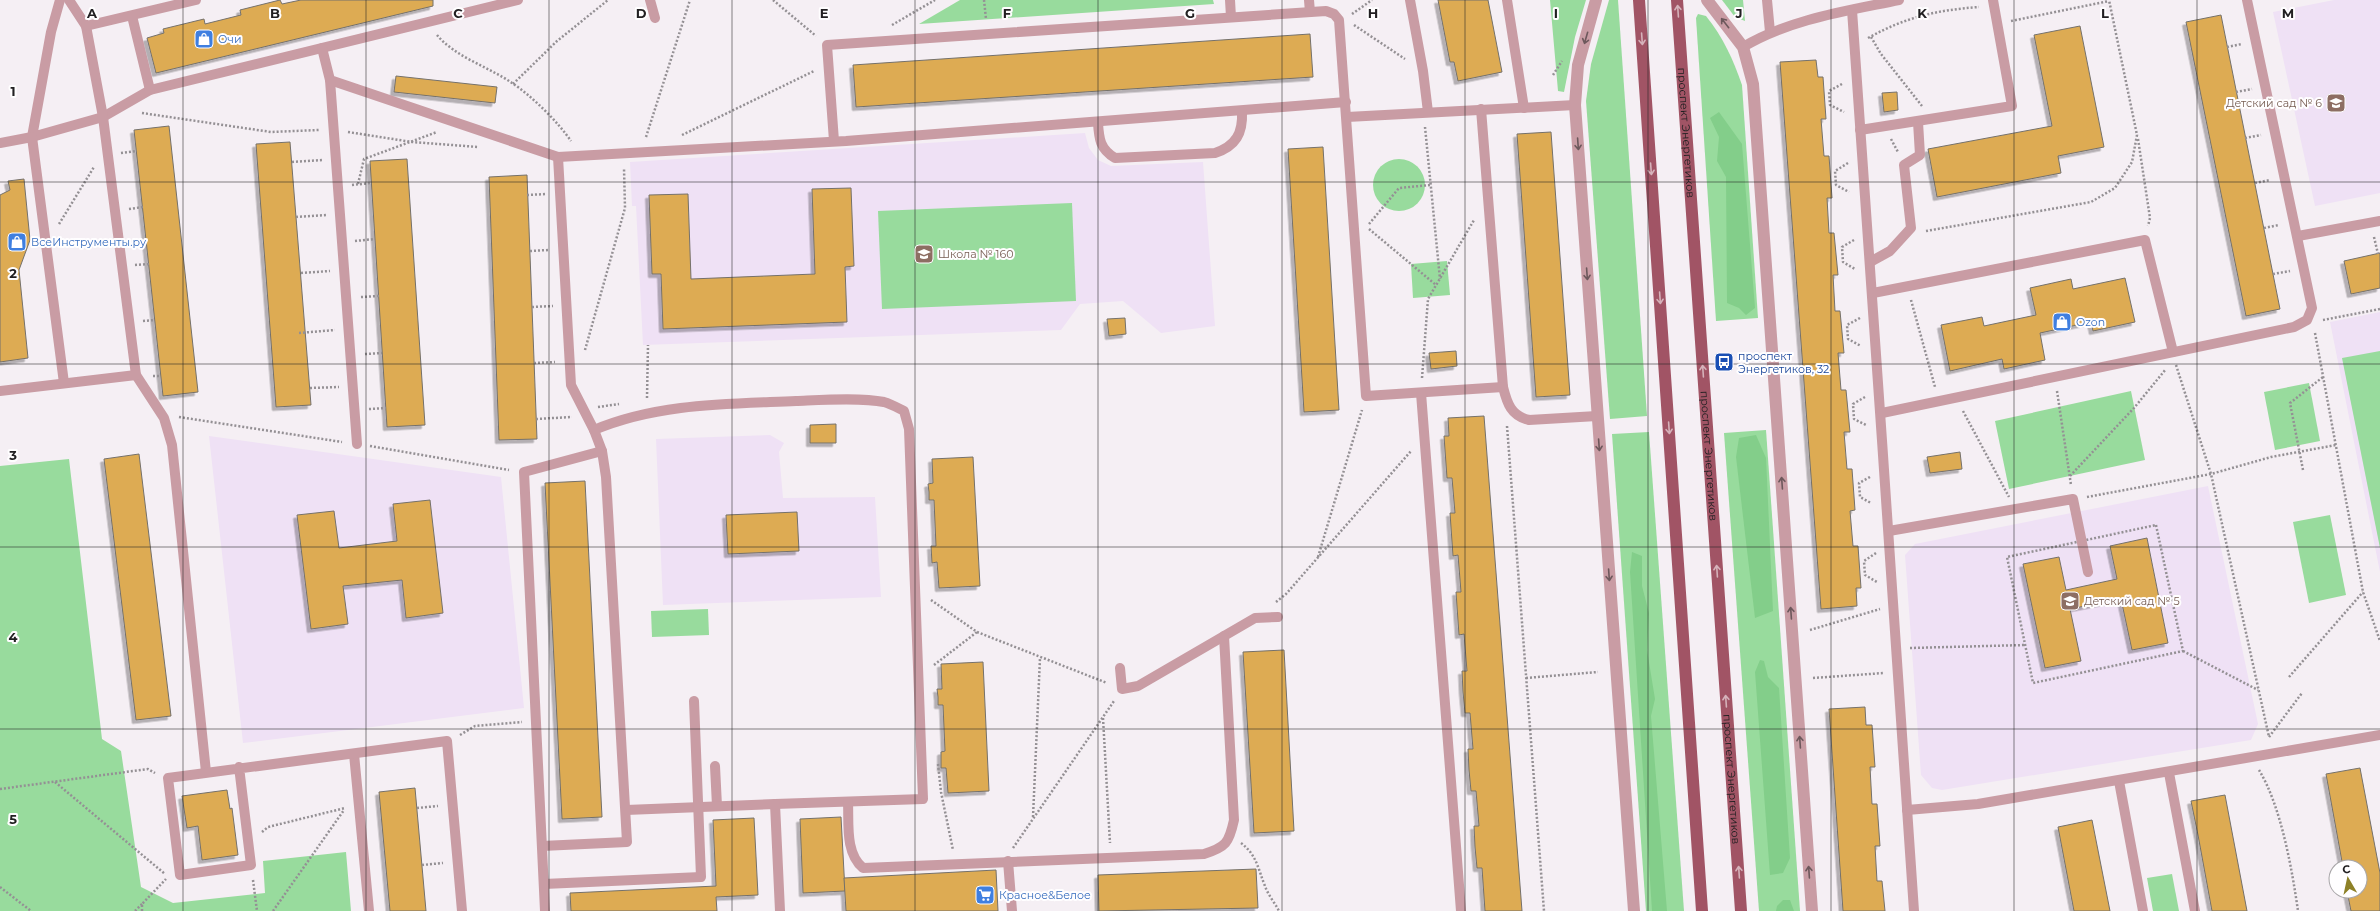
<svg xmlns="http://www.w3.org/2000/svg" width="2380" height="911" font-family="Montserrat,sans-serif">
<defs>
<filter id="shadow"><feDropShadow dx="-3.5" dy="3.5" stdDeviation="0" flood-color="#0004"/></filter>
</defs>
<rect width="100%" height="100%" fill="#f5eff4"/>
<g fill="#efe1f5">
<polygon points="2334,0 2380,0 2380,193 2315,206 2273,12"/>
<polygon points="1085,133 1089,148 1098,160 1111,166 1203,162 1215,326 1161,333 1123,301 1080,304 1061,330 643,345 636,206 632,206 630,162"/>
<polygon points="2380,312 2380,572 2330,322"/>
<polygon points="770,435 784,443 779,452 783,498 875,497 881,597 663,605 656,439"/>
<polygon points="209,436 501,477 524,708 243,743"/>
<polygon points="2208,486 2258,724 2251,740 1942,790 1932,788 1921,775 1905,555 1915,544"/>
</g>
<g fill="#98db9d">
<polygon points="960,0 1213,0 1214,4 919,24"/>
<polygon points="1550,0 1586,0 1575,37 1564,92 1558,91"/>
<polygon points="1609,0 1618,0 1647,416 1610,419 1586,101 1591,64"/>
<polygon points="1722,0 1743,0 1745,21 1735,17"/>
<path d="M1698,14L1706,16C1723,37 1733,59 1742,85L1758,318L1716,321L1696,18Z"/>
<circle cx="1399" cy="185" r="26"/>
<polygon points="1072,203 1076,301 882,309 878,211"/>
<polygon points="1447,261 1450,295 1413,298 1411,264"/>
<polygon points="2380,351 2380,548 2342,358"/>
<polygon points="2309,383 2320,441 2275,450 2264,392"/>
<polygon points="2131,391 2145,460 2009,489 1995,421"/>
<polygon points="1766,430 1800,911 1759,911 1724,433"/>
<polygon points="1649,432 1684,911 1646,911 1612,434"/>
<polygon points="69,459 102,739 121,751 141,887 173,903 265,893 263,861 346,852 351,911 0,911 0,466"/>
<polygon points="2330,515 2346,595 2309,603 2293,522"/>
<polygon points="708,609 709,635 652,637 651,611"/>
<polygon points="2172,874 2179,911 2153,911 2147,878"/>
</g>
<g fill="#83ce8a">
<polygon points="1719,112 1742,144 1755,308 1746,315 1739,308 1727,303 1726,177 1717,161 1719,137 1710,118"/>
<polygon points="1756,435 1766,458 1773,611 1755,618 1736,457 1739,438"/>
<polygon points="1632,552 1642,556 1642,586 1649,613 1647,650 1655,699 1651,716 1667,911 1652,911 1630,572"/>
<polygon points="1760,660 1764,661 1768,677 1779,688 1790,858 1783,873 1770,875 1755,672"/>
<polygon points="1783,900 1790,900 1794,911 1776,911 1777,906"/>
</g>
<g fill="#ddab52" stroke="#75716b" filter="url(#shadow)">
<polygon points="280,0 282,4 301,0 433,0 433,6 156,73 147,38 164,33 163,29 204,19 205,24 241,15 240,10"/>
<polygon points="1438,0 1488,0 1502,72 1458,81 1454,62 1450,62"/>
<polygon points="2221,15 2280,309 2246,316 2186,22"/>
<polygon points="2080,26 2104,147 2058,156 2061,173 1937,197 1928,149 2052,126 2034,35"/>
<polygon points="1310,34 1313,77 856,107 853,65"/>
<polygon points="1816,60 1818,77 1823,77 1826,119 1821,119 1824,156 1829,156 1832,198 1827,198 1829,233 1834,233 1838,275 1833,275 1835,311 1840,311 1844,353 1838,353 1841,390 1846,390 1850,432 1844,432 1847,469 1852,469 1855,510 1850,511 1853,546 1858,546 1861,588 1856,588 1857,606 1821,609 1780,62"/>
<polygon points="396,76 497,87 495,103 394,92"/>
<polygon points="1897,92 1898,110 1884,112 1882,93"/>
<polygon points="169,126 198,392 163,396 134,130"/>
<polygon points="1551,132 1570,395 1536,397 1517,134"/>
<polygon points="290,142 311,405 276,407 256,144"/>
<polygon points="1323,147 1339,410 1304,412 1288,149"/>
<polygon points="407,159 425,425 387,427 370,161"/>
<polygon points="527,175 537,439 499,440 489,177"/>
<polygon points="24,179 30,240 19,270 28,358 0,362 0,195 10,190 8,181"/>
<polygon points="851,188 854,266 845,267 847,322 663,329 661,274 652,274 649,195 688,194 691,279 815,274 812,189"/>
<polygon points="2380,253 2380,288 2351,294 2344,261"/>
<polygon points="2125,278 2135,322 2093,331 2091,322 2040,333 2045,360 2004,369 2002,359 1950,371 1941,325 1982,317 1984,326 2036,315 2030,288 2071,279 2073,289"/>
<polygon points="1125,318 1126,334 1109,336 1107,319"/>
<polygon points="1456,351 1457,366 1431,369 1429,353"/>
<polygon points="1484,416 1522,911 1485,911 1482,868 1477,868 1475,847 1474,826 1479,826 1476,791 1471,791 1469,770 1468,749 1473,749 1470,713 1465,713 1463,692 1462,671 1467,671 1464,634 1459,635 1456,592 1461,592 1458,555 1453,556 1450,513 1455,513 1452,478 1447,478 1444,436 1449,436 1448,418"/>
<polygon points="836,424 836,443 810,443 810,425"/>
<polygon points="1960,452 1962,469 1930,473 1927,457"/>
<polygon points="139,454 171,716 136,720 104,459"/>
<polygon points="973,457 980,586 939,588 937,562 932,563 931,546 936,546 934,500 929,500 929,492 928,484 933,483 932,459"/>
<polygon points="585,481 602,817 562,819 545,483"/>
<polygon points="430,500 443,613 406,618 402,580 343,586 348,624 311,629 297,515 334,511 339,548 397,541 393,504"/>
<polygon points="797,512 799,551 728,554 726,515"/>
<polygon points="2147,538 2168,643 2132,650 2121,599 2070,609 2081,661 2045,668 2023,564 2059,557 2066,590 2117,579 2110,546"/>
<polygon points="1284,650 1294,831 1254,833 1243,652"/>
<polygon points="983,662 989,791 948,793 946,768 941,768 941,752 945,751 943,705 938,705 938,697 937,689 942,689 941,664"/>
<polygon points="1865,707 1866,725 1872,725 1875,767 1870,767 1872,804 1877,804 1880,846 1875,846 1877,881 1882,881 1885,911 1843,911 1829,709"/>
<polygon points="2360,768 2380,873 2380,911 2351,911 2347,891 2360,891 2360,867 2343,867 2326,774"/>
<polygon points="415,788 426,911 390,911 379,792"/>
<polygon points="227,790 230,809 232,808 238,855 202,860 198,826 187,828 182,796"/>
<polygon points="2225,795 2247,911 2212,911 2198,835 2191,801"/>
<polygon points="841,817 845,891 803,893 800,819"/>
<polygon points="754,818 758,895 716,897 717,911 571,911 570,893 716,886 713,820"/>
<polygon points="2092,820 2110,911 2074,911 2058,827"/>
<polygon points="1256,869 1258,908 1099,911 1098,875"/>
<polygon points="996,870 998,911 846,911 844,878"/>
</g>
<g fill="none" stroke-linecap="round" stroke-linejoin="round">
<g stroke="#949094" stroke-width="2.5" stroke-dasharray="2 2" stroke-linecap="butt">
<polyline points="773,0 816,36"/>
<polyline points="984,0 986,19"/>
<polyline points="1352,14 1372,0"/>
<polyline points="2011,21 2109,1"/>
<polyline points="892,25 935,0"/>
<polyline points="1354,25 1405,59"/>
<path d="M437,35C455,57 489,67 512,83C532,96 558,122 571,141"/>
<polyline points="1871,37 1881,54 1922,106"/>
<path d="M1868,38C1906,17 1937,10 1979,7"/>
<polyline points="2227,47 2242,44"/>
<polyline points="1553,75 1562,61"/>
<polyline points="513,84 557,41 608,0"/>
<polyline points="1842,84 1829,91 1830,105 1844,112"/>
<polyline points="2236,92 2252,89"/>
<polyline points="142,113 271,132 319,130"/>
<polyline points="1425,127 1440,279"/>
<polyline points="348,132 412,142 478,147"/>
<polyline points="682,135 814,71"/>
<polyline points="646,137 690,0"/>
<polyline points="2245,138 2261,135"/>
<polyline points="1891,139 1898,152"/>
<polyline points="2138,139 2150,218 2148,226"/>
<polyline points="121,153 137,151"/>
<polyline points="292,162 322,160"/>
<polyline points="1848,163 1835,171 1836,185 1849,192"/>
<polyline points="2255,183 2270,180"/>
<polyline points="358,184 364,159 437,132"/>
<polyline points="352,185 371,183"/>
<polyline points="527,195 547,194"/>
<polyline points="129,209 143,207"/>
<polyline points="296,217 326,215"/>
<polyline points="59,224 94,167"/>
<polyline points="1369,224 1399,188 1430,185"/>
<polyline points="2264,228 2279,225"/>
<polyline points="1369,229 1436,285"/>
<polyline points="1926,231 2091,202 2115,188 2132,162 2137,135 2109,0"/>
<polyline points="2374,237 2378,254"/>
<polyline points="1854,240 1842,247 1843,262 1855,269"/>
<polyline points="355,241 375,239"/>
<polyline points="530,251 549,250"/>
<polyline points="135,265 149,264"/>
<polyline points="301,273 330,271"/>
<polyline points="2273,274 2290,271"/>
<polyline points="361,297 379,296"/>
<polyline points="1911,300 1935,387"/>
<polyline points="532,307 553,306"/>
<polyline points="1860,318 1847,325 1848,339 1861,346"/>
<polyline points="2323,320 2380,309"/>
<polyline points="143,321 155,320"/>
<polyline points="299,333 335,330"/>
<polyline points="2315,333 2363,592 2380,641"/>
<polyline points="585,350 625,208 624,168"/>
<polyline points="365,354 382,353"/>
<polyline points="534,363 555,362"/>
<polyline points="2176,365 2211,474 2269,737"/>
<polyline points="153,376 161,376"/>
<polyline points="1422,378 1428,299 1474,220"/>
<polyline points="310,388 339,387"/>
<polyline points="2057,391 2071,485"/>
<polyline points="1865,397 1853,404 1854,419 1866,425"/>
<polyline points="647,398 648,345"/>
<polyline points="598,407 619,404"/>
<polyline points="369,409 386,408"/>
<polyline points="1963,411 2009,497"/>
<polyline points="179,417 342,442"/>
<polyline points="536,419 572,417"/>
<polyline points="1507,426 1544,911"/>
<polyline points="370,446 509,470"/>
<polyline points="2303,470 2290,403 2323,377"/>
<polyline points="2070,476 2134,408 2166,369"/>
<polyline points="1870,477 1859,483 1860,497 1871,503"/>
<polyline points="2087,497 2211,474 2271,457 2336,445"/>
<polygon points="2156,525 2183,651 2033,683 2007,557"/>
<polyline points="1876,553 1864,561 1865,575 1877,582"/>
<polyline points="1318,557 1362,410"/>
<polyline points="931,600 977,632 1107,683"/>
<polyline points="1276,602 1286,594 1411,451"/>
<polyline points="1810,630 1880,609"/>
<polyline points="1910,648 2025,645"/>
<polyline points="2183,651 2258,690"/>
<polyline points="934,665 977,632"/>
<polyline points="2289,677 2363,592"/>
<polyline points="1526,678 1598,672"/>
<polyline points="1813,678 1884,673"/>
<polyline points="1103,718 1110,843"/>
<polyline points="460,735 475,726 522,722"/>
<polyline points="2269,737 2302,693"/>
<polyline points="938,764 941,792 953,850"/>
<path d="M2259,770C2281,806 2292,869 2298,911"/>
<polyline points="55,782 165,874"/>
<polyline points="0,789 148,769 155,773"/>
<polyline points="417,808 438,806"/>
<polyline points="1033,817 1040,658"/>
<polyline points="262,832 268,827 345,808"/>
<path d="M1241,843C1257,855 1258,869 1265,886C1268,895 1275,903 1279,911"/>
<polyline points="1013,848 1114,701"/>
<polyline points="422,865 443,863"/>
<polyline points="253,880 257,911"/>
<polyline points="0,887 31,911"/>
<polyline points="135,911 142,904"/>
<polyline points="142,911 142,904 166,879"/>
<polyline points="273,911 344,810"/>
</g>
<g stroke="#c99ca4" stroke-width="10">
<polyline points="60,0 51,32 32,137 103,117 150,90 518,0"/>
<polyline points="69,0 86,26 103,117 136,375 164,418 172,445 206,772"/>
<polyline points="650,0 655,18"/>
<polyline points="1230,0 1231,17"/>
<polyline points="1309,0 1310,12"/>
<polyline points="1410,0 1423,71 1428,112"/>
<polyline points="1507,0 1524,108"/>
<polyline points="1767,0 1770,32"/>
<path d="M1852,10C1873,310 1894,611 1914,911"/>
<polyline points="132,16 150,90"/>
<polyline points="86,26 196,0"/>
<path d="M1743,47C1790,19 1846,11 1899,0"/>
<polyline points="322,48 330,80 558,157 846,141 1346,102"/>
<polyline points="330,80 357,444"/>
<path d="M1481,109L1503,387C1507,403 1511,416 1529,420L1597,416"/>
<polyline points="1347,117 1575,105"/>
<path d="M1098,123C1099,139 1100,149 1115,158L1215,153C1236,146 1243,133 1242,112"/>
<polyline points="1860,130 2012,106 1993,0"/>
<polyline points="834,141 827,45 1326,11 1334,14 1339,20 1366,396 1503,387"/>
<polyline points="0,143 32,137 64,383"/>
<polyline points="2298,236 2380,221"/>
<polyline points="1870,262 1890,251 1911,228 1904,165 1920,155 1918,122"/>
<polyline points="1873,293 2145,240 2173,352"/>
<polyline points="0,391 136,375"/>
<polyline points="1421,393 1461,911"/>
<polyline points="1882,413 2294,327 2307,320 2312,308 2247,0"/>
<path d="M594,430C658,403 728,404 796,401C820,400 861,397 884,402C891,404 898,408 904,411L909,429L923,799L775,804"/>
<polyline points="1889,531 2073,499 2088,572"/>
<polyline points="1120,668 1122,689 1138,686 1255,618 1278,617"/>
<polyline points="354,754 369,911"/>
<polyline points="715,766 717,806"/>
<polyline points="239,767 251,865 180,875 168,778 447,741 462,911"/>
<polyline points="2169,773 2195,911"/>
<polyline points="2119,781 2143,911"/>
<path d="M848,802C849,824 845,853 863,868L1204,854C1226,847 1229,843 1234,820L1224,636"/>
<polyline points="626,810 775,804 780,911"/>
<polyline points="1907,810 1978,804 2380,735"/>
<polyline points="542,846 627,842 606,477 602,451 594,430 571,385 558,157"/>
<polyline points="1008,861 1012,911"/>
<polyline points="544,884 701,877 694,701"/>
<polyline points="545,911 524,472 602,451"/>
</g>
<g stroke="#c99ca4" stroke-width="12">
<polyline points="1596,0 1578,65 1575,105 1634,911"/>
<polyline points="1707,0 1743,47 1753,84 1812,911"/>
</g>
<g stroke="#a15465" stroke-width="12">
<polyline points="1639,0 1702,911"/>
<path id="s1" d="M1677,0L1741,911"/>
</g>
</g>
<defs><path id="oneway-shaft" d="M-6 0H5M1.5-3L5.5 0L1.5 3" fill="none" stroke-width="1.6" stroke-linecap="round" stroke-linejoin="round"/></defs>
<g stroke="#d5b2ba">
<use href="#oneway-shaft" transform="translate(1678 11) rotate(-94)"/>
<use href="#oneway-shaft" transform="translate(1642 39) rotate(86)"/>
<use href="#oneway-shaft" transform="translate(1651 169) rotate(86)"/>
<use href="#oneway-shaft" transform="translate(1660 298) rotate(86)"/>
<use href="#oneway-shaft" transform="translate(1703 371) rotate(-94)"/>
<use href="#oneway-shaft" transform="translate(1669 428) rotate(86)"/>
<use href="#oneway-shaft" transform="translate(1717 571) rotate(-94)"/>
<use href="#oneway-shaft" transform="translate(1726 701) rotate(-94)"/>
<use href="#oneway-shaft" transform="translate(1739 872) rotate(-94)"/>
</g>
<g stroke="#6d585c">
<use href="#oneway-shaft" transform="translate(1725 23) rotate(-128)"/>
<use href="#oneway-shaft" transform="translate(1586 38) rotate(106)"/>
<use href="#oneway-shaft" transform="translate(1578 144) rotate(86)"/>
<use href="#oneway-shaft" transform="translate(1587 274) rotate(86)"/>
<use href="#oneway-shaft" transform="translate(1599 445) rotate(86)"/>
<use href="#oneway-shaft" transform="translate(1782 483) rotate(-94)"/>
<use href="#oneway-shaft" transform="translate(1609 575) rotate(86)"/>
<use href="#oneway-shaft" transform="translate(1791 613) rotate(-94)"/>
<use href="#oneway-shaft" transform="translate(1800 742) rotate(-94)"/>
<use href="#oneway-shaft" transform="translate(1809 872) rotate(-94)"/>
</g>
<path fill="none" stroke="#222022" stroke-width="1" stroke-opacity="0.55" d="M183,0V911M366,0V911M549,0V911M732,0V911M915,0V911M1098,0V911M1282,0V911M1465,0V911M1648,0V911M1831,0V911M2014,0V911M2197,0V911M0,182H2380M0,364H2380M0,547H2380M0,729H2380"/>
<defs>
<symbol id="shop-square" viewBox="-11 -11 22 22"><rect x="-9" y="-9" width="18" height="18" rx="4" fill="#3f7fe0" stroke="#fffeff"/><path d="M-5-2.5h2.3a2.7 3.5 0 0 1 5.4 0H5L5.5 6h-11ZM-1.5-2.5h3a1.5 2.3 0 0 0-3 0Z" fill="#fff"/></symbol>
<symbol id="school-square" viewBox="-11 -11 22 22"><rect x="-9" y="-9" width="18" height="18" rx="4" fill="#8d6e63" stroke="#fffeff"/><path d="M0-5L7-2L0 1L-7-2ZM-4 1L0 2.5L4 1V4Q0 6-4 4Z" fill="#fff"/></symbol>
<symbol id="bus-square" viewBox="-11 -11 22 22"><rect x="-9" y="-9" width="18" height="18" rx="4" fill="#1a4fb4" stroke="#fffeff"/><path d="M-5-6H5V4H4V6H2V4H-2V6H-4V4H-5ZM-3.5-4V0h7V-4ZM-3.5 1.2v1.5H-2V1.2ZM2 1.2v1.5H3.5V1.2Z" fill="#fff"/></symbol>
<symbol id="supermarket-square" viewBox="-11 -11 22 22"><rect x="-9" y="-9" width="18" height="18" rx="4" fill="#3f7fe0" stroke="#fffeff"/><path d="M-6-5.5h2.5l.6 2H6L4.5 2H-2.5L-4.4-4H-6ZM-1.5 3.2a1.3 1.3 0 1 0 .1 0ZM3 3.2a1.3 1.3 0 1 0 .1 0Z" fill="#fff"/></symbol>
</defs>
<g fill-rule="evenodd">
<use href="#shop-square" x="193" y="28" width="22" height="22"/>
<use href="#school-square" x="2325" y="92" width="22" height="22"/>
<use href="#shop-square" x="6" y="231" width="22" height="22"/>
<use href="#school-square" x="913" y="243" width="22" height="22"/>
<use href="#shop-square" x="2051" y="311" width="22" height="22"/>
<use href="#bus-square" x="1713" y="351" width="22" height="22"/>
<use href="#school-square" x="2059" y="590" width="22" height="22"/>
<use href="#supermarket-square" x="974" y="884" width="22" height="22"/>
</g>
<g text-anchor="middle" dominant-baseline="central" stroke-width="4" stroke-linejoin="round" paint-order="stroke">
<g font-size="11" fill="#366cbe" stroke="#fffeff" text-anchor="start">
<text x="218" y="39">Очи</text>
<text x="31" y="242">ВсеИнструменты.ру</text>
<text x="2076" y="322">Ozon</text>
<text x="999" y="895">Красное&amp;Белое</text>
</g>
<g font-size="11" fill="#785e54" stroke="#fffeff" text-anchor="start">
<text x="2322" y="103" text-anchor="end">Детский сад № 6</text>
<text x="938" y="254">Школа № 160</text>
<text x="2084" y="601">Детский сад № 5</text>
</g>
<g font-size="11" fill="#222022" stroke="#fffeff">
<text stroke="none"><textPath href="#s1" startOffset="133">проспект Энергетиков</textPath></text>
<text stroke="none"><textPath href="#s1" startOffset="457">проспект Энергетиков</textPath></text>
<text stroke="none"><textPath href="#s1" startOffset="781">проспект Энергетиков</textPath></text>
</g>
<g font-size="11" fill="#164399" stroke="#fffeff" text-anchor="start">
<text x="1738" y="356">проспект<tspan x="1738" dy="13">Энергетиков, 32</tspan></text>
</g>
</g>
<g font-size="13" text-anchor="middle" font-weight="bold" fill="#222022" stroke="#fffeff" stroke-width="4" stroke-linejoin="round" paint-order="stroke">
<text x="92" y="18">A</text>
<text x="275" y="18">B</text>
<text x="458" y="18">C</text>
<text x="641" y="18">D</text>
<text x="824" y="18">E</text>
<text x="1007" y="18">F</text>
<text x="1190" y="18">G</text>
<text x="1373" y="18">H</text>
<text x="1556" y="18">I</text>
<text x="1739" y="18">J</text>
<text x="1922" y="18">K</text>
<text x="2105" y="18">L</text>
<text x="2288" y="18">M</text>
<text x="13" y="96">1</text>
<text x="13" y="278">2</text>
<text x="13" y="460">3</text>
<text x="13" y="642">4</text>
<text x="13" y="824">5</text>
</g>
<g transform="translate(2348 879) rotate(351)"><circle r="19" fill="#fffeff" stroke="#a7a5a7"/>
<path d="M0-3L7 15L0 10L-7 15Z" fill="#8d8027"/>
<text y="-6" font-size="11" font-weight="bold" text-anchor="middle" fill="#222022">С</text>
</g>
</svg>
